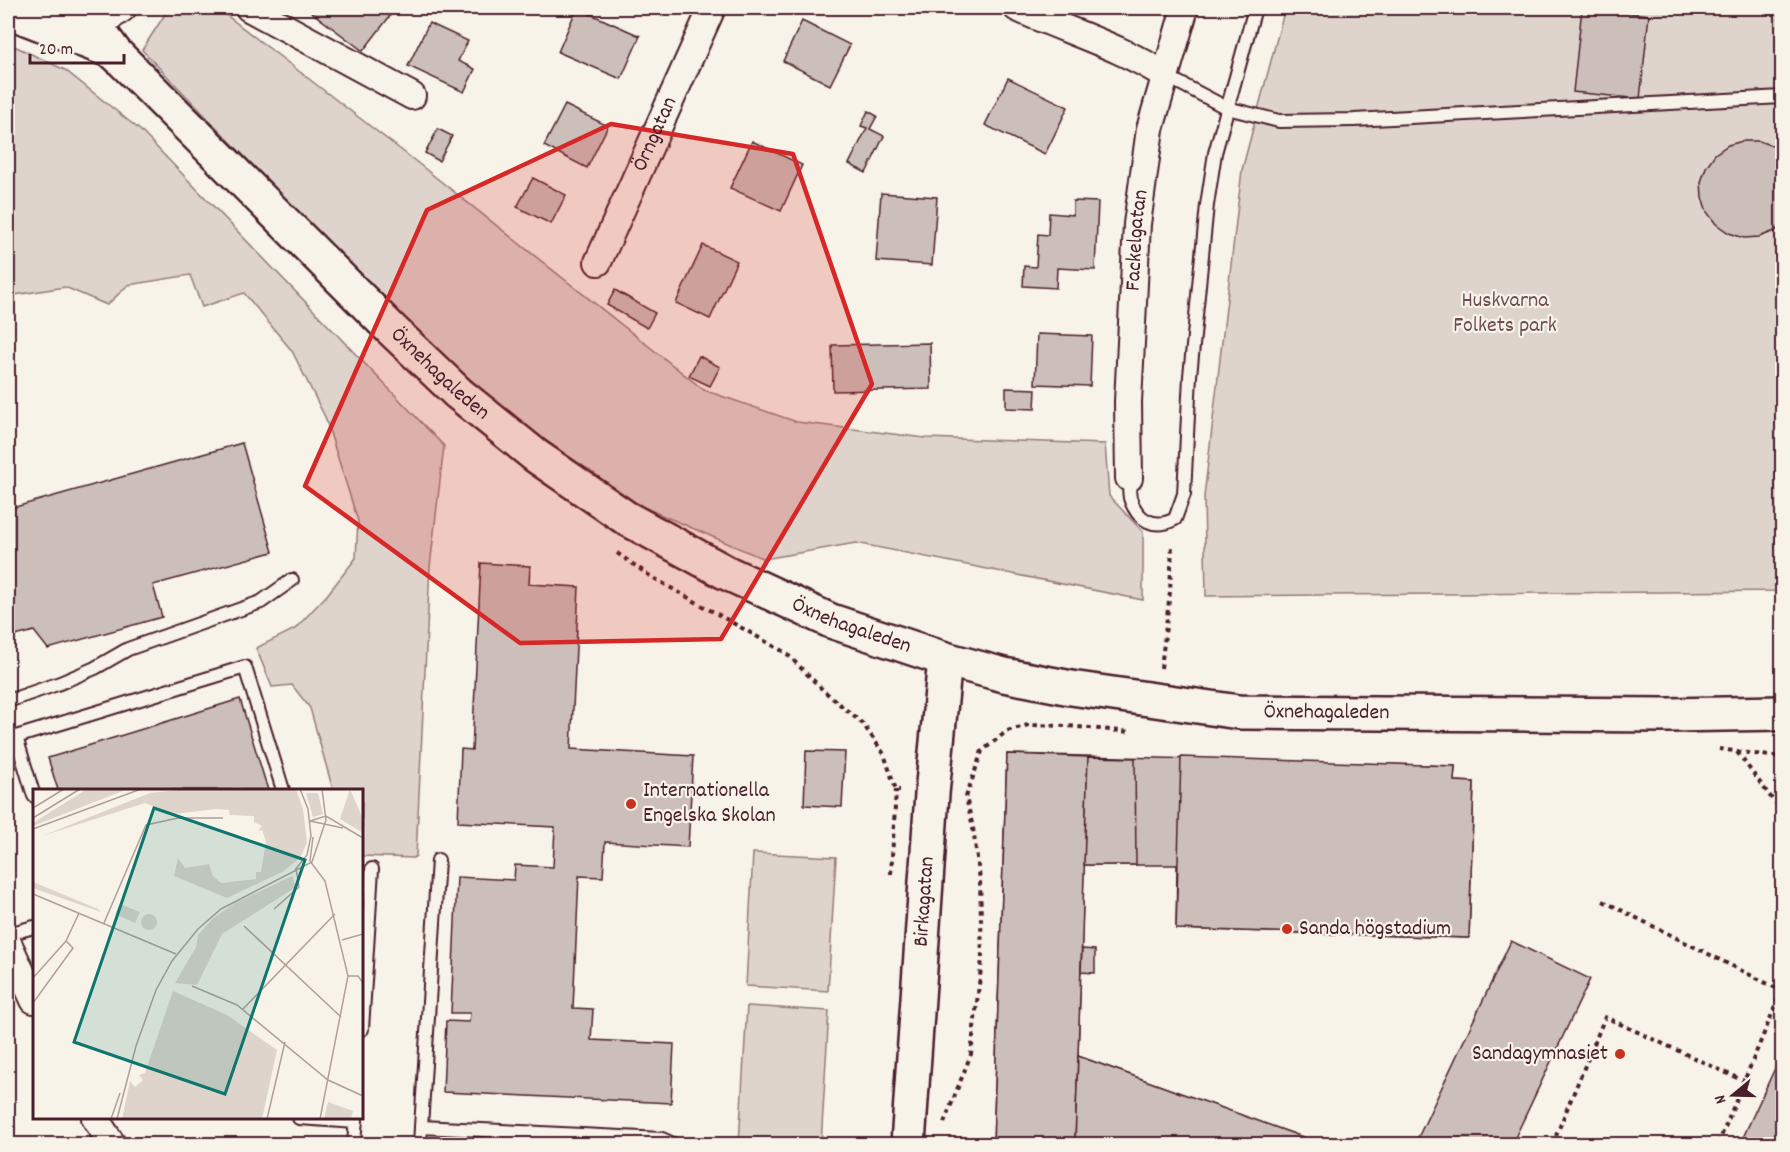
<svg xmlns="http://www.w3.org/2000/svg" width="1790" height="1152" font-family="Dekko,sans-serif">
<rect width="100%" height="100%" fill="#f7f3e8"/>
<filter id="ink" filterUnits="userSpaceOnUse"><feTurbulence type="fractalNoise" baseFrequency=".0167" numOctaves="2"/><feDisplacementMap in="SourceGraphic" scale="12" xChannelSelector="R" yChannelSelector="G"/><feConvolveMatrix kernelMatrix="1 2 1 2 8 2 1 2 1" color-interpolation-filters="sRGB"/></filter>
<g filter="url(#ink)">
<g fill="#ded4cc" stroke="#947a7c" stroke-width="1.5">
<polygon points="169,8 217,8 405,153 704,390 797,422 925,438 1105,444 1109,496 1143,532 1143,600 856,543 764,559 627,500 543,445 464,381 403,321 142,50"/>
<polygon points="1285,8 1782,8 1782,591 1206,596 1204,497 1242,170"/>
<polygon points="8,43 65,70 140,130 444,446 430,567 416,856 413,858 362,856 362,790 333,790 310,708 292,685 272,687 256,648 295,629 327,595 356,558 358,521 325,417 292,351 244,293 202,307 190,275 128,285 107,305 65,287 8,296"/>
<polygon points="753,853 836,857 828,991 746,986"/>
<polygon points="747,1006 829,1011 821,1144 739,1144"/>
</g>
<g fill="#ccbfb9" stroke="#4a1f2b" stroke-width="1.5">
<polygon points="306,8 385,8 382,11 390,16 363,51"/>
<polygon points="577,8 640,36 621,79 558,52"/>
<polygon points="1582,8 1649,15 1640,99 1573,92"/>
<polygon points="802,21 850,45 830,85 783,61"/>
<polygon points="429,23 468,41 458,61 475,69 464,92 408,66"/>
<polygon points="1008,78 1068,107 1045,154 985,125"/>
<polygon points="565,105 608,126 587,168 544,146"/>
<polygon points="868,111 877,116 870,129 884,136 866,173 849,164 867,128 861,126"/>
<polygon points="438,129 452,136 439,161 425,153"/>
<polygon points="752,141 802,165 781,211 730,188"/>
<polygon points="1743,141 1759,141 1775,147 1782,154 1782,225 1775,231 1759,237 1744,238 1729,233 1716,224 1707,212 1702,197 1701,182 1706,167 1715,154 1728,145"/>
<polygon points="533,178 566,195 551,224 517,207"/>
<polygon points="881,193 937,197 932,265 876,261"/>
<polygon points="1073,201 1098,202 1095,270 1057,268 1056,288 1023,286 1024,266 1036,267 1038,234 1048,235 1049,213 1073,215"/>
<polygon points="703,245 737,261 710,319 676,303"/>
<polygon points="615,290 655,313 647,328 607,305"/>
<polygon points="1037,334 1092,336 1090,386 1035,384"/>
<polygon points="930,343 931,389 833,391 832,345"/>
<polygon points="699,356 720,367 710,386 689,376"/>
<polygon points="1006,388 1036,389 1035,409 1006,408"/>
<polygon points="242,443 273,552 153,585 162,617 48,649 34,631 8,638 8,509"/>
<polygon points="481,563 530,566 529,584 579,587 571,749 693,756 688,847 605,842 603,877 579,876 573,1008 593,1009 591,1040 674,1044 671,1103 443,1092 446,1021 469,1022 470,1013 451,1013 457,877 514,880 515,865 553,867 555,827 458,822 461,749 472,750"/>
<polygon points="240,699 268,790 58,790 48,758"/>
<polygon points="806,751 845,752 842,807 804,805"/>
<polygon points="1007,754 1455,766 1454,781 1474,782 1469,938 1176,929 1177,865 1084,865 1078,1056 1322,1144 993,1144"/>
<polygon points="1007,754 1088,757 1075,1144 993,1144"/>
<polygon points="1088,757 1135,758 1136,865 1084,865"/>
<polygon points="1181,757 1455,766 1454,781 1474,782 1469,938 1176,929"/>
<polygon points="1511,941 1590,979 1512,1144 1415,1144"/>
<polygon points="1082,949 1095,950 1095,973 1081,972"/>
<polygon points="1782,1053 1782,1144 1740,1144"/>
<polygon points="1078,1056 1322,1144 1075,1144"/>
</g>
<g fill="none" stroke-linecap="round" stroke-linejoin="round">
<defs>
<g id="lane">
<polyline points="1166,76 1227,108 1279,121 1354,120 1782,97"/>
<path d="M1129,478C1129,484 1129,492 1130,498C1137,520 1154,530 1175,519L1184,494L1190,376L1207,205L1215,153L1255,8"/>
<polyline points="8,701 60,683 95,668 128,649 261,602 292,580"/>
<polyline points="34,796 16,737 245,667 283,790"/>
<polyline points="8,934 34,927"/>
<polyline points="362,1029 372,869"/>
<polyline points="299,1118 356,1122"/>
<polyline points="421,1127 438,860"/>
<polyline points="354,1144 356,1118"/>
<polyline points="420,1144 421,1127 662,1139 673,1144"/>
</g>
<g id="street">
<polyline points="249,8 412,96"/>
<path d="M1017,8C1066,31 1120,46 1166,76"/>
<polyline points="84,40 96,27 123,8"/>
<path id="s1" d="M598,262L712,8"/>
<path id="s2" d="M1129,478L1128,402L1137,224L1150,129L1185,8"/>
<polyline points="8,943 34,1000"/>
<polyline points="95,1118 112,1144"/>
</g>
<g id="secondary">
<path id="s3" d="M77,8L96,27L115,53L392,330L458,393L536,456L626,518L725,572L831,621L945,659L1004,675L1071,688L1239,712L1668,715L1782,713"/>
<polyline points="8,11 114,52"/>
<path id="s4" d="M908,1144L932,794L945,659"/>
</g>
</defs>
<use href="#lane" stroke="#4a1f2b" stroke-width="16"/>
<use href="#street" stroke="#4a1f2b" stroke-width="30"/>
<use href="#secondary" stroke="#4a1f2b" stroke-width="38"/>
<g stroke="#4a1f2b" stroke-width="4" stroke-dasharray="4.5 4.5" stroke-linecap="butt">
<polyline points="617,553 650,576 786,653 823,690 863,724 884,754 896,790 900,790"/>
<polyline points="1161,668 1170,592 1172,544"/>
<polyline points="1719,749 1770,756 1782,756"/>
<polyline points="1737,752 1773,800 1782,809"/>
<polyline points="891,874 896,790"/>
<polyline points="1603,901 1782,991"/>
<polyline points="944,1123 971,1054 982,959 980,880 973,828 966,797 982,751 1007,731 1028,725 1068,726 1131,732"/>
<polyline points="1554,1144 1553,1143 1605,1017 1744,1081"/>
<polyline points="1718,1144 1782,990"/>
</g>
<use href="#lane" stroke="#f7f3e8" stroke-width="12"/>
<use href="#street" stroke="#f7f3e8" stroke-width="26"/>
<use href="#secondary" stroke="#f7f3e8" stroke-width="33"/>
</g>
</g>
<path fill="#d62828" fill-opacity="0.2" stroke="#d62828" stroke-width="4.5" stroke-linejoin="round" d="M611,124L793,154L872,384L721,639L520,643L305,486L427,210Z"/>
<g fill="#c8321e" stroke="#f7f3e8" stroke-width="2">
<circle cx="631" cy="804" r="6"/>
<circle cx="1287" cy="929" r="6"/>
<circle cx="1620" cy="1054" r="6"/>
</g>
<g text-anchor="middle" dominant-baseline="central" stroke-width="4.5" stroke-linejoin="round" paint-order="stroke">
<g font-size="22" fill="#4a1f2b" stroke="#f7f3e8">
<text stroke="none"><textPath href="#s1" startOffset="140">Örngatan</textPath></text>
<text stroke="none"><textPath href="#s2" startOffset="238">Fackelgatan</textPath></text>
<text stroke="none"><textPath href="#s3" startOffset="516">Öxnehagaleden</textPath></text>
<text stroke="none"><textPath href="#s3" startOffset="1002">Öxnehagaleden</textPath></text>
<text stroke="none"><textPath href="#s3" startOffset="1488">Öxnehagaleden</textPath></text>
<text stroke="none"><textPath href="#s4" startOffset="243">Birkagatan</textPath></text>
</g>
<g font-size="22" fill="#6f4c53" stroke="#f7f3e8">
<text x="1505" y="301">Huskvarna<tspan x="1505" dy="25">Folkets park</tspan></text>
</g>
<g font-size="22" fill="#4a1f2b" stroke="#f7f3e8" text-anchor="start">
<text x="643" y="791">Internationella<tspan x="643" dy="25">Engelska Skolan</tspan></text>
<text x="1299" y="929">Sanda högstadium</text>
<text x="1608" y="1054" text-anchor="end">Sandagymnasiet</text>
</g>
</g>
<g transform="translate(33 789)">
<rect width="330" height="330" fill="#f7f3e8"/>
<path d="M54,0H95L0,37V34ZM155,0H263L270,20L274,54L267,69L249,83L194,109L141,87L145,69L152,79L176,75L180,87L188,94L223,90V83H228L233,52L229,41L225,42L229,37L221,33V27L197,26L196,21L183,20L141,25L112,14L9,47L117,4ZM317,0L330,30V44L307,30ZM273,4H285L290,25L280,28ZM259,87L263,98L189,145L164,196L142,194L163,158L165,146L179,130L202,114ZM0,93L65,120L68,123L0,99ZM87,115L107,123L102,134L82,125ZM108 133a8 8 0 1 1 16 0a8 8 0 1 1-16 0ZM140,202L194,226L244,261L229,330H89L97,292L102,298L110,291L106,286L112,284ZM295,313L320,322L318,330H291Z" fill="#ded4cc"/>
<path fill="none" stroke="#b29e9c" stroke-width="1.5" d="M0,19L31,0M0,29L47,0M277,32L293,27L330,49M277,32L310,39M0,40L108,0M277,72L292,92L315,187L287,330M277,72L280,48M262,81L274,66L278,47L275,20L267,0M0,105L143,165M241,120L266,98L263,80M71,134L113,36L145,29H190M211,137L308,228M309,151L330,145M315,187H325L330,194M0,189L33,152L46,124M159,197L204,216L295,291L330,307M0,214L40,159L33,152M210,220L302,125M78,330L87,304M84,330L103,257L123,201L139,172L165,140L188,120L279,73L293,31L289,0M234,330L252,253"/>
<path fill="#0f766e" fill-opacity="0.15" stroke="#0f766e" stroke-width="3" d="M121,19L272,71L192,305L41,253Z"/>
<rect width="330" height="330" fill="none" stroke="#4a1f2b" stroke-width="3"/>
</g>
<rect width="1790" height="1152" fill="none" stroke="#f7f3e8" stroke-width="30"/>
<rect x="15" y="15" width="1760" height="1122" fill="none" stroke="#4a1f2b" stroke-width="2" filter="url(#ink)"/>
<g transform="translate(1733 1095) rotate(251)" stroke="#f7f3e8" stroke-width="4.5" paint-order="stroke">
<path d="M0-4.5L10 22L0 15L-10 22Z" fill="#4a1f2b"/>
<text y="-9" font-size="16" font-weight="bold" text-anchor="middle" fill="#4a1f2b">N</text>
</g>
<path d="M30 54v9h94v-9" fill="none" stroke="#4a1f2b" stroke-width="3"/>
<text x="39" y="54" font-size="18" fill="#4a1f2b" stroke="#f7f3e8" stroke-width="4.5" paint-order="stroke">20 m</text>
</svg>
